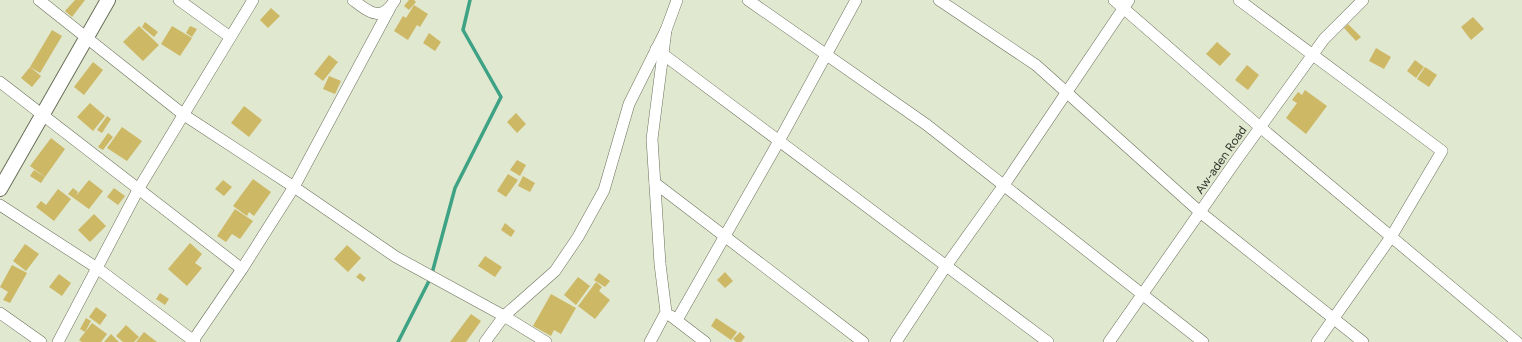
<svg xmlns="http://www.w3.org/2000/svg" width="1522" height="342" font-family="Figtree,sans-serif">
<rect width="100%" height="100%" fill="#e1e8d0"/>
<g fill="none" stroke-linecap="round" stroke-linejoin="round">
<polyline stroke="#3da384" stroke-width="3.5" points="398,342 431,277 455,188 501,97 463,30 470,0"/>
</g>
<g fill="#cdb866">
<polygon points="75,0 85,0 72,17 65,11"/>
<polygon points="409,0 414,0 416,2 409,10 404,6"/>
<polygon points="414,5 428,14 420,27 417,25 408,40 394,31 403,16 406,18"/>
<polygon points="271,8 280,16 268,28 260,20"/>
<polygon points="1473,17 1484,29 1471,40 1461,27"/>
<polygon points="145,22 158,32 154,37 142,27"/>
<polygon points="1348,24 1361,37 1356,41 1344,28"/>
<polygon points="139,26 159,45 143,61 123,42"/>
<polygon points="172,26 192,38 180,56 161,44"/>
<polygon points="190,26 197,29 192,37 186,33"/>
<polygon points="52,30 62,36 40,73 30,67"/>
<polygon points="429,33 441,42 435,51 423,43"/>
<polygon points="1217,42 1231,54 1220,66 1206,54"/>
<polygon points="1376,48 1391,57 1384,69 1369,61"/>
<polygon points="329,55 338,62 323,81 314,74"/>
<polygon points="1415,60 1424,67 1416,78 1407,71"/>
<polygon points="93,62 103,70 84,95 74,87"/>
<polygon points="1247,65 1259,75 1248,90 1235,80"/>
<polygon points="30,67 41,76 32,87 21,78"/>
<polygon points="1425,67 1437,75 1429,87 1417,79"/>
<polygon points="329,76 341,81 335,94 323,89"/>
<polygon points="1305,90 1327,106 1306,134 1286,118 1297,103 1292,100 1298,92 1302,95"/>
<polygon points="90,103 105,116 93,131 77,117"/>
<polygon points="244,106 262,120 249,137 231,123"/>
<polygon points="516,113 526,124 517,133 507,122"/>
<polygon points="107,116 111,119 102,133 97,130"/>
<polygon points="122,127 142,141 127,161 107,148"/>
<polygon points="108,133 113,137 103,150 98,147"/>
<polygon points="51,138 65,149 45,177 30,166"/>
<polygon points="517,160 526,165 520,176 510,170"/>
<polygon points="34,170 45,177 41,183 30,176"/>
<polygon points="508,174 518,180 506,197 497,191"/>
<polygon points="523,176 535,183 530,192 518,186"/>
<polygon points="253,179 271,192 254,216 249,212 247,216 233,206"/>
<polygon points="89,180 103,191 89,209 68,194 73,188 78,192 76,196"/>
<polygon points="223,180 232,187 224,196 215,189"/>
<polygon points="114,188 125,196 118,205 107,197"/>
<polygon points="58,189 71,199 54,221 36,207 41,201 46,205"/>
<polygon points="235,209 253,221 240,239 232,234 226,242 217,236"/>
<polygon points="94,214 106,226 90,242 78,230"/>
<polygon points="505,223 515,231 511,237 501,230"/>
<polygon points="190,243 202,254 195,263 202,268 187,286 168,269"/>
<polygon points="25,244 39,254 26,271 13,261"/>
<polygon points="347,245 361,258 348,272 334,259"/>
<polygon points="485,256 502,267 495,277 478,266"/>
<polygon points="12,265 27,273 10,303 3,300 8,292 0,287"/>
<polygon points="725,272 733,281 725,288 717,280"/>
<polygon points="360,273 366,278 363,282 356,277"/>
<polygon points="599,273 610,281 605,287 594,280"/>
<polygon points="59,274 71,283 62,296 49,287"/>
<polygon points="578,277 590,286 576,305 564,295"/>
<polygon points="596,282 602,287 599,291 610,300 595,319 578,306"/>
<polygon points="160,293 169,299 165,305 156,299"/>
<polygon points="551,294 576,308 561,334 554,330 551,336 533,326"/>
<polygon points="96,307 107,315 100,325 89,317"/>
<polygon points="471,314 481,321 466,342 450,342"/>
<polygon points="86,318 91,321 85,332 80,329"/>
<polygon points="716,318 737,332 731,340 711,326"/>
<polygon points="92,323 107,334 101,342 82,342 79,340"/>
<polygon points="126,325 139,337 134,342 123,342 116,336"/>
<polygon points="144,332 157,342 136,342"/>
<polygon points="740,332 745,337 741,342 736,342 733,339"/>
<polygon points="111,334 119,342 104,342"/>
</g>
<g fill="none" stroke-linecap="round" stroke-linejoin="round">
<defs>
<g id="minor">
<polyline points="39,0 184,115 294,187 396,257 504,316 546,342"/>
<polyline points="179,0 230,37"/>
<path d="M353,0C369,12 381,23 395,0"/>
<polyline points="748,0 927,125 1203,342"/>
<polyline points="939,0 1036,65 1200,212 1363,342"/>
<polyline points="1114,0 1260,127 1517,342"/>
<polyline points="1239,0 1442,151 1391,237 1317,342"/>
<polyline points="656,49 1048,342"/>
<polyline points="0,82 242,269"/>
<polyline points="655,183 863,342"/>
<polyline points="0,205 97,268 195,342"/>
<polyline points="0,313 41,342"/>
<polyline points="671,316 705,342"/>
<polyline points="677,320 779,141 856,0"/>
<polyline points="58,342 139,188 253,0"/>
<polyline points="192,342 242,269 294,187 390,8"/>
<polyline points="485,342 504,316 555,271 578,237 604,190 629,104 666,30"/>
<polyline points="650,342 666,312 660,264 652,139 666,30 677,0"/>
<polyline points="896,342 946,266 1004,185 1129,0"/>
<polyline points="1109,342 1235,162 1324,39 1363,0"/>
</g>
<polyline id="tertiary" points="0,189 108,0"/>
</defs>
<use href="#minor" stroke="#6a705b" stroke-width="12"/>
<use href="#tertiary" stroke="#6a705b" stroke-width="16"/>
<use href="#minor" stroke="#fff" stroke-width="11"/>
<use href="#tertiary" stroke="#fff" stroke-width="14"/>
</g>
<g text-anchor="middle" dominant-baseline="central" stroke-width="4" stroke-linejoin="round" paint-order="stroke">
<g font-size="12" fill="#32342b" stroke="#e1e8d0">
<text transform="translate(1221 160) rotate(-55)">Aw-aden Road</text>
</g>
</g>
</svg>
